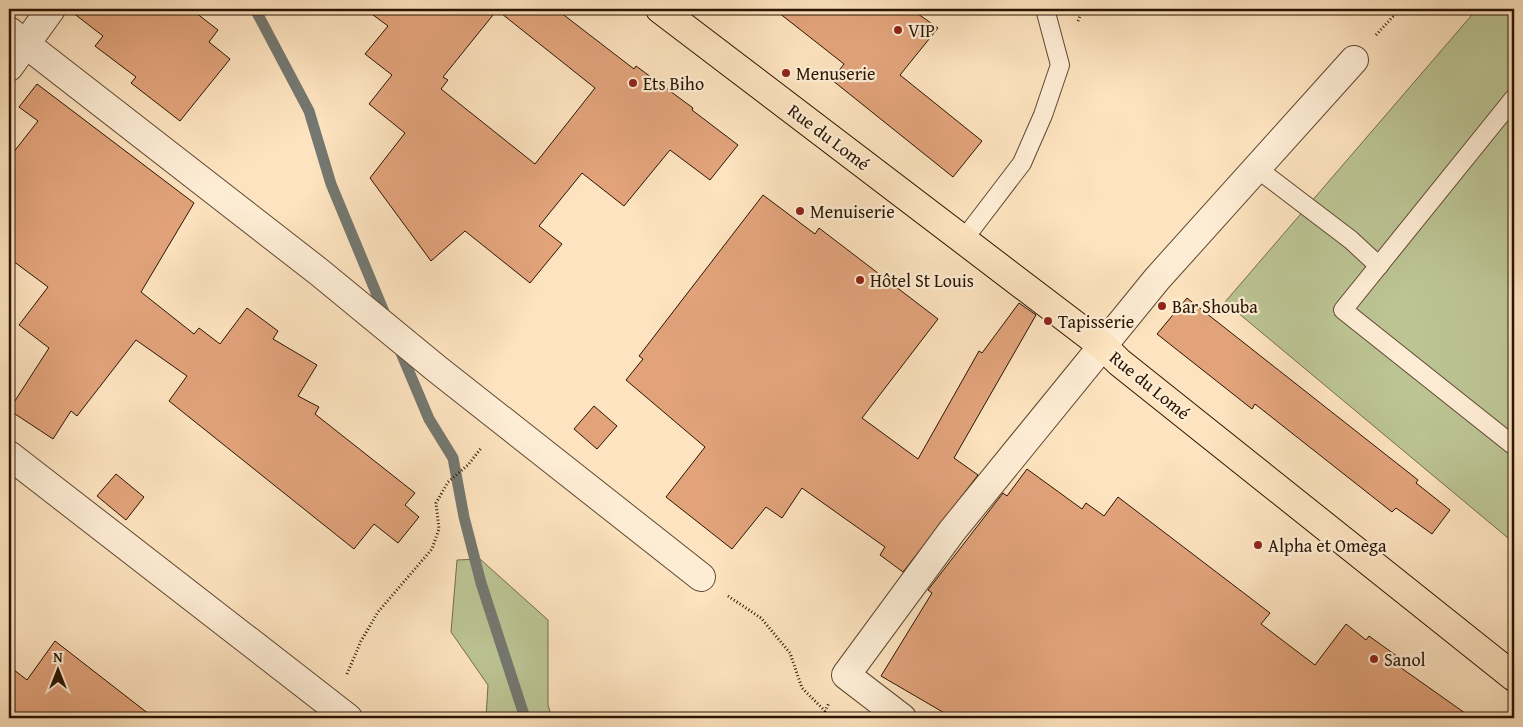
<svg xmlns="http://www.w3.org/2000/svg" width="1523" height="727" font-family="'Gentium Book Plus',serif">
<rect width="100%" height="100%" fill="#fde3bf"/>
<filter id="stains"><feTurbulence type="fractalNoise" baseFrequency=".004" numOctaves="4"/><feColorMatrix values="0 0 0 0 .2 0 0 0 0 .09 0 0 0 0 .02 0 0 0 .5 -.17"/></filter>
<radialGradient id="worn" r=".72"><stop offset=".6" stop-color="#630" stop-opacity="0"/><stop offset="1" stop-color="#630" stop-opacity=".3"/></radialGradient>
<g fill="#bcc494" stroke="#746c4a">
<polygon points="1477,9 1514,9 1514,543 1225,302"/>
<polygon points="480,559 548,620 548,705 552,718 486,718 488,685 451,632 457,560"/>
</g>
<g fill="none" stroke-linecap="round" stroke-linejoin="round">
<g stroke="#747871" stroke-width="11">
<polyline points="255,9 309,111 331,184 387,319"/>
<polyline points="399,348 429,419 453,458 464,517 481,583 525,718"/>
</g>
</g>
<g fill="#e2a37b" stroke="#2b1400" fill-rule="evenodd">
<polygon points="68,9 191,9 218,30 209,42 230,59 180,121 131,83 136,77 95,46 103,36"/>
<path d="M365,9H556L634,69L636,66L693,108L692,110L738,145L710,180L670,150L624,206L582,173L539,226L562,244L530,283L465,231L431,261L370,178L405,133L369,104L392,75L365,54L388,26ZM497,10L595,88L535,164L441,89L448,80L443,77Z"/>
<polygon points="774,9 911,9 938,28 900,75 982,141 953,177 832,80 844,64"/>
<polygon points="37,84 194,203 141,292 194,334 199,328 220,344 247,308 278,331 273,339 317,365 298,396 319,407 315,414 415,493 405,505 419,517 398,543 374,524 354,549 169,401 187,376 136,340 77,416 71,411 53,439 9,410 49,348 19,325 48,287 9,258 9,158 38,121 19,107"/>
<polygon points="763,195 815,234 819,228 938,319 862,418 918,459 979,351 982,353 1019,303 1036,315 954,458 978,475 903,572 880,555 885,547 802,488 782,518 766,507 732,549 666,497 705,447 626,380 643,359 639,356"/>
<polygon points="1187,298 1418,480 1416,483 1450,510 1432,534 1396,508 1392,512 1255,404 1252,409 1157,334"/>
<polygon points="594,406 617,426 597,449 574,429"/>
<polygon points="1027,469 1082,509 1086,503 1104,516 1118,497 1270,613 1261,624 1315,665 1346,624 1366,640 1369,636 1401,659 1397,665 1472,718 953,718 881,676 932,593 928,590 1003,493 1007,496"/>
<polygon points="116,474 144,497 126,520 97,496"/>
<polygon points="55,641 154,718 9,718 9,666 27,680"/>
</g>
<g fill="none" stroke-linecap="round" stroke-linejoin="round">
<defs>
<g id="lane">
<polyline points="1514,98 1343,310 1514,446"/>
<polyline points="1255,167 1351,240 1379,266"/>
<polyline points="964,239 1022,163 1043,115 1060,65 1045,9"/>
</g>
<g id="street">
<polyline points="9,31 319,272 437,369 701,577"/>
<polyline points="9,67 51,9"/>
<polyline points="9,455 348,718"/>
<polyline points="902,718 846,675 952,531 1157,279 1354,60"/>
</g>
<polyline id="primary" points="660,9 1104,347 1119,362 1514,677"/>
</defs>
<use href="#lane" stroke="#604830" stroke-width="20"/>
<use href="#street" stroke="#604830" stroke-width="30"/>
<use href="#primary" stroke="#2b1400" stroke-width="30"/>
<g stroke="#2b1400" stroke-width="3" stroke-dasharray="1 2.5" stroke-linecap="butt">
<polyline points="1078,21 1083,9"/>
<polyline points="1376,35 1400,9"/>
<polyline points="728,596 761,618 790,653 802,688 825,711 829,703"/>
<polyline points="347,674 361,641 378,612 432,549 439,529 436,503 448,482 468,465 482,447"/>
</g>
<use href="#lane" stroke="#feedd5" stroke-width="18"/>
<use href="#street" stroke="#feedd5" stroke-width="28"/>
<use href="#primary" stroke="#fde3bf" stroke-width="28"/>
</g>
<g fill="#8f2418" stroke="#feedd5" stroke-width="2">
<circle cx="898" cy="30" r="5"/>
<circle cx="786" cy="73" r="5"/>
<circle cx="633" cy="83" r="5"/>
<circle cx="800" cy="211" r="5"/>
<circle cx="860" cy="280" r="5"/>
<circle cx="1162" cy="306" r="5"/>
<circle cx="1048" cy="321" r="5"/>
<circle cx="1258" cy="545" r="5"/>
<circle cx="1374" cy="659" r="5"/>
</g>
<g text-anchor="middle" dominant-baseline="central" stroke-width="4.5" stroke-linejoin="round" paint-order="stroke">
<g font-size="18" fill="#2b1400" stroke="#feedd5" text-anchor="start">
<text x="908" y="30">VIP</text>
<text x="796" y="73">Menuserie</text>
<text x="643" y="83">Ets Biho</text>
<text x="810" y="211">Menuiserie</text>
<text x="870" y="280">Hôtel St Louis</text>
<text x="1172" y="306">Bar Shouba</text>
<text x="1058" y="321">Tapisserie</text>
<text x="1268" y="545">Alpha et Omega</text>
<text x="1384" y="659">Sanol</text>
</g>
<g font-size="18" fill="#2b1400" stroke="#feedd5">
<text transform="translate(829 137) rotate(37)">Rue du Lomé</text>
<text transform="translate(1150 385) rotate(39)">Rue du Lomé</text>
</g>
</g>
<rect width="1523" height="727" fill="none" stroke="#fde3bf" stroke-width="30"/>
<rect x="10" y="10" width="1503" height="707" fill="none" stroke="#2b1400" stroke-width="2.5"/>
<rect x="15" y="15" width="1493" height="697" fill="none" stroke="#2b1400"/>
<g transform="translate(58 670)" stroke="#feedd5" stroke-width="4" paint-order="stroke">
<path d="M0-4L9 19L0 12L-9 19Z" fill="#2b1400"/>
<text y="-8" font-size="14" font-weight="bold" text-anchor="middle" fill="#2b1400">N</text>
</g>
<rect width="100%" height="100%" filter="url(#stains)"/>
<rect width="100%" height="100%" fill="url(#worn)"/>
</svg>
